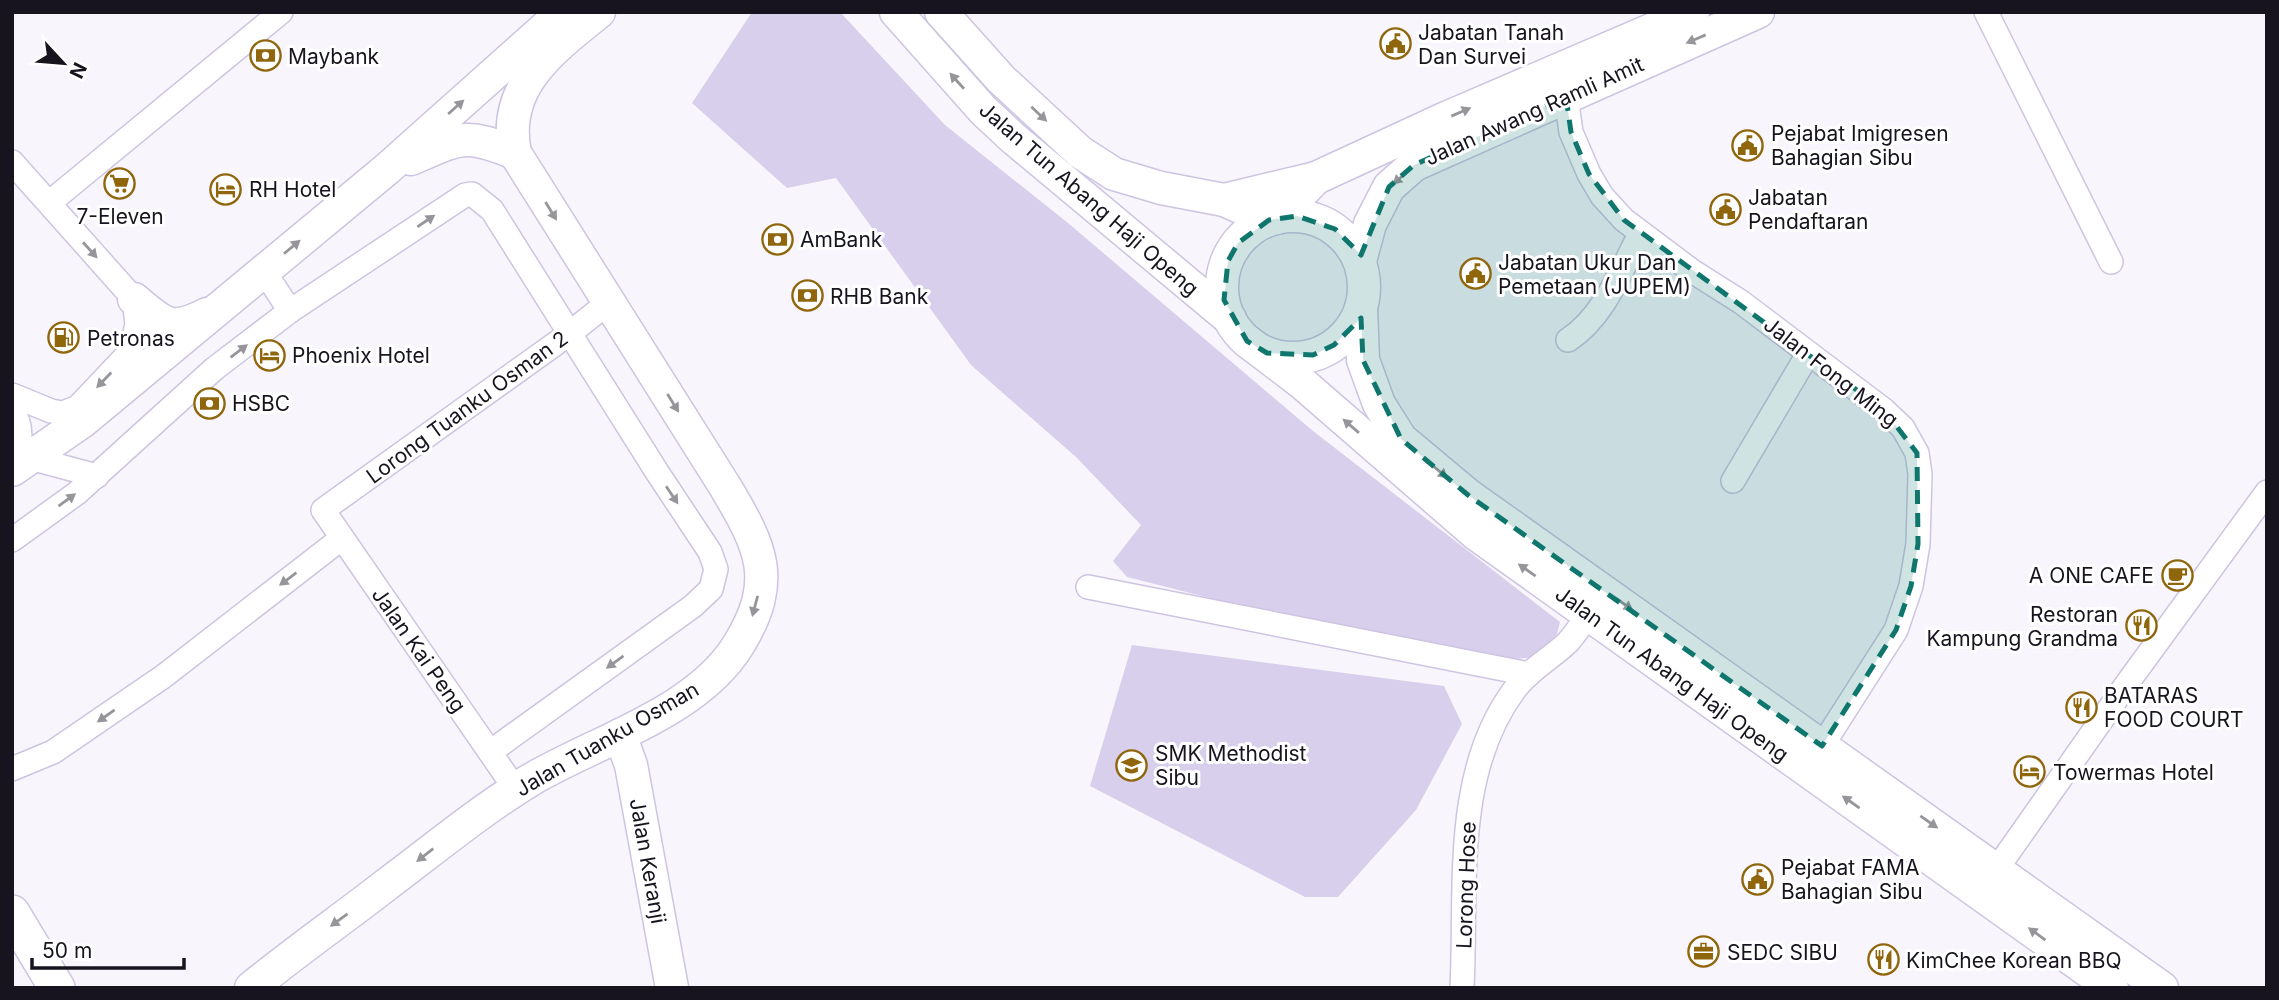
<svg xmlns="http://www.w3.org/2000/svg" width="2279" height="1000" font-family="Inter,sans-serif">
<rect width="100%" height="100%" fill="#f8f6fc"/>
<g fill="#d8cfec">
<polygon points="752,12 840,12 945,125 1068,223 1313,431 1560,622 1557,634 1546,648 1534,657 1518,659 1461,652 1312,624 1127,577 1113,561 1141,525 1076,457 971,365 836,178 787,188 692,103"/>
<polygon points="1132,645 1444,686 1462,724 1416,810 1338,897 1305,897 1090,786"/>
</g>
<g fill="none" stroke-linecap="round" stroke-linejoin="round">
<defs>
<g id="street">
<polyline points="1986,12 2111,262"/>
<polyline points="1566,97 1571,132 1589,174 1602,196 1624,220 1692,271 1741,302 1884,410 1903,428 1917,453 1920,474 1918,544 1911,586 1896,630 1822,746"/>
<polyline points="12,162 134,299 137,324 131,351 78,407 63,413 51,411 12,395"/>
<polyline points="49,203 281,12"/>
<polyline points="264,271 290,311"/>
<path d="M1568,340C1604,317 1621,270 1640,234"/>
<path d="M12,410C24,427 21,447 12,464"/>
<polyline points="30,458 97,476"/>
<polyline points="1733,481 1808,354"/>
<polyline points="12,540 77,493 214,369 290,311 465,195 472,194 492,210 657,472 710,552 716,569 711,589 693,606 490,752"/>
<polyline points="1088,587 1529,674"/>
<polyline points="12,769 53,752 164,676 342,538"/>
<polyline points="516,790 323,510 569,334 609,302"/>
<polyline points="1996,870 2131,678 2267,492"/>
<path d="M1462,988C1467,889 1452,773 1515,689C1529,670 1550,659 1567,643C1575,635 1582,623 1589,614"/>
</g>
<g id="secondary">
<polyline points="896,12 983,110 1013,138 1230,319"/>
<polyline points="941,12 1001,79 1080,152 1114,174 1161,188 1224,200 1269,220"/>
<path d="M411,159C460,138 464,132 515,153"/>
<polyline points="1224,200 1316,178"/>
<circle cx="1293" cy="287" r="71"/>
<polyline points="1277,218 1316,178 1446,118 1693,12"/>
<polyline points="1360,261 1370,224 1389,187 1414,165 1758,12"/>
<path d="M134,299C164,324 170,333 207,314"/>
<polyline points="1361,308 1363,360 1379,404 1401,439 1468,495 2162,988"/>
<polyline points="1247,341 1302,383 1476,534 2112,988"/>
<polyline points="12,470 83,421 387,169 563,12"/>
<polyline points="620,735 631,765 672,988"/>
<path d="M251,988C295,952 341,920 386,885C434,849 481,810 532,779C597,741 698,712 739,644C778,580 761,547 726,488L515,153C501,86 552,50 599,12"/>
</g>
<polyline id="primary" points="12,913 57,988"/>
</defs>
<use href="#street" stroke="#cdc4e2" stroke-width="26"/>
<use href="#secondary" stroke="#cdc4e2" stroke-width="35"/>
<use href="#primary" stroke="#cdc4e2" stroke-width="38"/>
<use href="#street" stroke="#fff" stroke-width="23"/>
<use href="#secondary" stroke="#fff" stroke-width="32"/>
<use href="#primary" stroke="#fff" stroke-width="35"/>
</g>
<defs><path id="oneway-solid" d="M-6-.8H1V-3.2L6.5 0L1 3.2V.8H-6Z" transform="scale(1.75)"/></defs>
<g fill="#97959a">
<use href="#oneway-solid" transform="translate(1696 39) rotate(157)"/>
<use href="#oneway-solid" transform="translate(957 81) rotate(-132)"/>
<use href="#oneway-solid" transform="translate(456 107) rotate(-42)"/>
<use href="#oneway-solid" transform="translate(1461 112) rotate(-23)"/>
<use href="#oneway-solid" transform="translate(1039 114) rotate(43)"/>
<use href="#oneway-solid" transform="translate(1401 177) rotate(138)"/>
<use href="#oneway-solid" transform="translate(551 211) rotate(58)"/>
<use href="#oneway-solid" transform="translate(426 221) rotate(-34)"/>
<use href="#oneway-solid" transform="translate(292 247) rotate(-40)"/>
<use href="#oneway-solid" transform="translate(90 250) rotate(48)"/>
<use href="#oneway-solid" transform="translate(239 351) rotate(-37)"/>
<use href="#oneway-solid" transform="translate(104 380) rotate(134)"/>
<use href="#oneway-solid" transform="translate(673 403) rotate(58)"/>
<use href="#oneway-solid" transform="translate(1351 426) rotate(-139)"/>
<use href="#oneway-solid" transform="translate(1439 471) rotate(40)"/>
<use href="#oneway-solid" transform="translate(672 495) rotate(56)"/>
<use href="#oneway-solid" transform="translate(67 500) rotate(-36)"/>
<use href="#oneway-solid" transform="translate(1527 570) rotate(-145)"/>
<use href="#oneway-solid" transform="translate(288 579) rotate(143)"/>
<use href="#oneway-solid" transform="translate(1624 604) rotate(35)"/>
<use href="#oneway-solid" transform="translate(755 606) rotate(105)"/>
<use href="#oneway-solid" transform="translate(615 662) rotate(144)"/>
<use href="#oneway-solid" transform="translate(106 716) rotate(145)"/>
<use href="#oneway-solid" transform="translate(1851 802) rotate(-145)"/>
<use href="#oneway-solid" transform="translate(1929 822) rotate(35)"/>
<use href="#oneway-solid" transform="translate(425 855) rotate(142)"/>
<use href="#oneway-solid" transform="translate(339 920) rotate(144)"/>
<use href="#oneway-solid" transform="translate(2037 934) rotate(-144)"/>
</g>
<path fill="#0f766e" fill-opacity="0.2" stroke="#0f766e" stroke-width="5" stroke-dasharray="14 9" stroke-linejoin="round" d="M1566,97L1571,132L1589,174L1624,220L1884,410L1917,453L1918,544L1911,586L1896,630L1822,746L1468,495L1401,439L1363,360L1361,318L1334,345L1313,355L1267,353L1247,341L1224,300L1228,261L1238,243L1269,220L1297,216L1335,229L1361,255L1389,187L1414,165Z"/>
<defs>
<symbol id="civic-ring" viewBox="-11 -11 22 22"><circle r="9.5" fill="#fff" stroke="#90660d" stroke-width="1.5"/><path d="M-.6-6.5H3V-4.5H.6V-3L4-1V1h2V6H-6V1h2V-1L-.6-3ZM-1.2 2.5V6h2.4V2.5Z" fill="#90660d"/></symbol>
<symbol id="bank-ring" viewBox="-11 -11 22 22"><circle r="9.5" fill="#fff" stroke="#90660d" stroke-width="1.5"/><path d="M-6-4H6V4H-6ZM0-2.3a2.3 2.3 0 1 0 0 4.6a2.3 2.3 0 1 0 0-4.6Z" fill="#90660d"/></symbol>
<symbol id="supermarket-ring" viewBox="-11 -11 22 22"><circle r="9.5" fill="#fff" stroke="#90660d" stroke-width="1.5"/><path d="M-6-5.5h2.5l.6 2H6L4.5 2H-2.5L-4.4-4H-6ZM-1.5 3.2a1.3 1.3 0 1 0 .1 0ZM3 3.2a1.3 1.3 0 1 0 .1 0Z" fill="#90660d"/></symbol>
<symbol id="hotel-ring" viewBox="-11 -11 22 22"><circle r="9.5" fill="#fff" stroke="#90660d" stroke-width="1.5"/><path d="M-6-4.5h1.5V1H6V5H4.5V3h-9V5H-6ZM-4 0a1.8 1.8 0 1 1 3.6 0ZM.5 0V-2.5h3Q6-2.5 6 0Z" fill="#90660d"/></symbol>
<symbol id="fuel-ring" viewBox="-11 -11 22 22"><circle r="9.5" fill="#fff" stroke="#90660d" stroke-width="1.5"/><path d="M-5.5-6h7V0h2V4h1.3V-2.5L3-4.5l.8-.8L6-3V5H2.5V1h-1V6h-7ZM-4.2-4.7v3.2H.2V-4.7Z" fill="#90660d"/></symbol>
<symbol id="cafe-ring" viewBox="-11 -11 22 22"><circle r="9.5" fill="#fff" stroke="#90660d" stroke-width="1.5"/><path d="M-5.5-4.5H6V0H3Q3 3.5 0 3.5H-2.5Q-5.5 3.5-5.5 0ZM3-3.2v2h1.7v-2ZM-6 4.5H4V6H-6Z" fill="#90660d"/></symbol>
<symbol id="restaurant-ring" viewBox="-11 -11 22 22"><circle r="9.5" fill="#fff" stroke="#90660d" stroke-width="1.5"/><path d="M-5-6h1v4h1v-4h1v4h1v-4h1v5L-1.5 .5V6h-2V.5L-5-1ZM5-6V6H3V1.5H1.5Q1.5-4 5-6Z" fill="#90660d"/></symbol>
<symbol id="school-ring" viewBox="-11 -11 22 22"><circle r="9.5" fill="#fff" stroke="#90660d" stroke-width="1.5"/><path d="M0-5L7-2L0 1L-7-2ZM-4 1L0 2.5L4 1V4Q0 6-4 4Z" fill="#90660d"/></symbol>
<symbol id="office-ring" viewBox="-11 -11 22 22"><circle r="9.5" fill="#fff" stroke="#90660d" stroke-width="1.5"/><path d="M-6-3h4V-5.5h4V-3h4V5H-6ZM-1-4.5V-3h2v-1.5ZM-6 0V1H6V0Z" fill="#90660d"/></symbol>
</defs>
<g fill-rule="evenodd">
<use href="#civic-ring" x="1378" y="26" width="35" height="35"/>
<use href="#bank-ring" x="248" y="38" width="35" height="35"/>
<use href="#civic-ring" x="1730" y="128" width="35" height="35"/>
<use href="#supermarket-ring" x="102" y="166" width="35" height="35"/>
<use href="#hotel-ring" x="208" y="172" width="35" height="35"/>
<use href="#civic-ring" x="1708" y="192" width="35" height="35"/>
<use href="#bank-ring" x="760" y="222" width="35" height="35"/>
<use href="#civic-ring" x="1458" y="256" width="35" height="35"/>
<use href="#bank-ring" x="790" y="278" width="35" height="35"/>
<use href="#fuel-ring" x="46" y="320" width="35" height="35"/>
<use href="#hotel-ring" x="252" y="338" width="35" height="35"/>
<use href="#bank-ring" x="192" y="386" width="35" height="35"/>
<use href="#cafe-ring" x="2160" y="558" width="35" height="35"/>
<use href="#restaurant-ring" x="2124" y="608" width="35" height="35"/>
<use href="#restaurant-ring" x="2064" y="690" width="35" height="35"/>
<use href="#school-ring" x="1114" y="748" width="35" height="35"/>
<use href="#hotel-ring" x="2012" y="754" width="35" height="35"/>
<use href="#civic-ring" x="1740" y="862" width="35" height="35"/>
<use href="#office-ring" x="1686" y="934" width="35" height="35"/>
<use href="#restaurant-ring" x="1866" y="942" width="35" height="35"/>
</g>
<g text-anchor="middle" dominant-baseline="central" stroke-width="6" stroke-linejoin="round" paint-order="stroke">
<g font-size="21" fill="#18141f" stroke="#fff" text-anchor="start">
<text x="1418" y="32">Jabatan Tanah<tspan x="1418" dy="24">Dan Survei</tspan></text>
<text x="288" y="56">Maybank</text>
<text x="1771" y="133">Pejabat Imigresen<tspan x="1771" dy="24">Bahagian Sibu</tspan></text>
<text x="249" y="189">RH Hotel</text>
<text x="1748" y="197">Jabatan<tspan x="1748" dy="24">Pendaftaran</tspan></text>
<text x="120" y="216" text-anchor="middle">7-Eleven</text>
<text x="800" y="239">AmBank</text>
<text x="1498" y="262">Jabatan Ukur Dan<tspan x="1498" dy="24">Pemetaan (JUPEM)</tspan></text>
<text x="830" y="296">RHB Bank</text>
<text x="87" y="338">Petronas</text>
<text x="292" y="355">Phoenix Hotel</text>
<text x="232" y="403">HSBC</text>
<text x="2154" y="575" text-anchor="end">A ONE CAFE</text>
<text x="2118" y="614" text-anchor="end">Restoran<tspan x="2118" dy="24">Kampung Grandma</tspan></text>
<text x="2104" y="695">BATARAS<tspan x="2104" dy="24">FOOD COURT</tspan></text>
<text x="1155" y="753">SMK Methodist<tspan x="1155" dy="24">Sibu</tspan></text>
<text x="2053" y="772">Towermas Hotel</text>
<text x="1781" y="867">Pejabat FAMA<tspan x="1781" dy="24">Bahagian Sibu</tspan></text>
<text x="1727" y="952">SEDC SIBU</text>
<text x="1906" y="960">KimChee Korean BBQ</text>
</g>
<g font-size="21" fill="#18141f" stroke="#fff">
<text transform="translate(1534 111) rotate(-24)">Jalan Awang Ramli Amit</text>
<text transform="translate(1089 199) rotate(41)">Jalan Tun Abang Haji Openg</text>
<text transform="translate(1831 372) rotate(38)">Jalan Fong Ming</text>
<text transform="translate(467 407) rotate(-36)">Lorong Tuanku Osman 2</text>
<text transform="translate(419 650) rotate(55)">Jalan Kai Peng</text>
<text transform="translate(1672 674) rotate(36)">Jalan Tun Abang Haji Openg</text>
<text transform="translate(607 739) rotate(-30)">Jalan Tuanku Osman</text>
<text transform="translate(648 861) rotate(80)">Jalan Keranji</text>
<text transform="translate(1466 885) rotate(-88)">Lorong Hose</text>
</g>
</g>
<rect width="2279" height="1000" fill="none" stroke="#18141f" stroke-width="28"/>
<g transform="translate(63 63) rotate(116)" stroke="#ffffff" stroke-width="5" paint-order="stroke">
<path d="M0-5L12 26L0 18L-12 26Z" fill="#18141f"/>
<text y="-10" font-size="19" font-weight="bold" text-anchor="middle" fill="#18141f">N</text>
</g>
<path d="M32 958v10h152v-10" fill="none" stroke="#18141f" stroke-width="3.5"/>
<text x="42" y="958" font-size="21" fill="#18141f" stroke="#ffffff" stroke-width="5" paint-order="stroke">50 m</text>
</svg>
